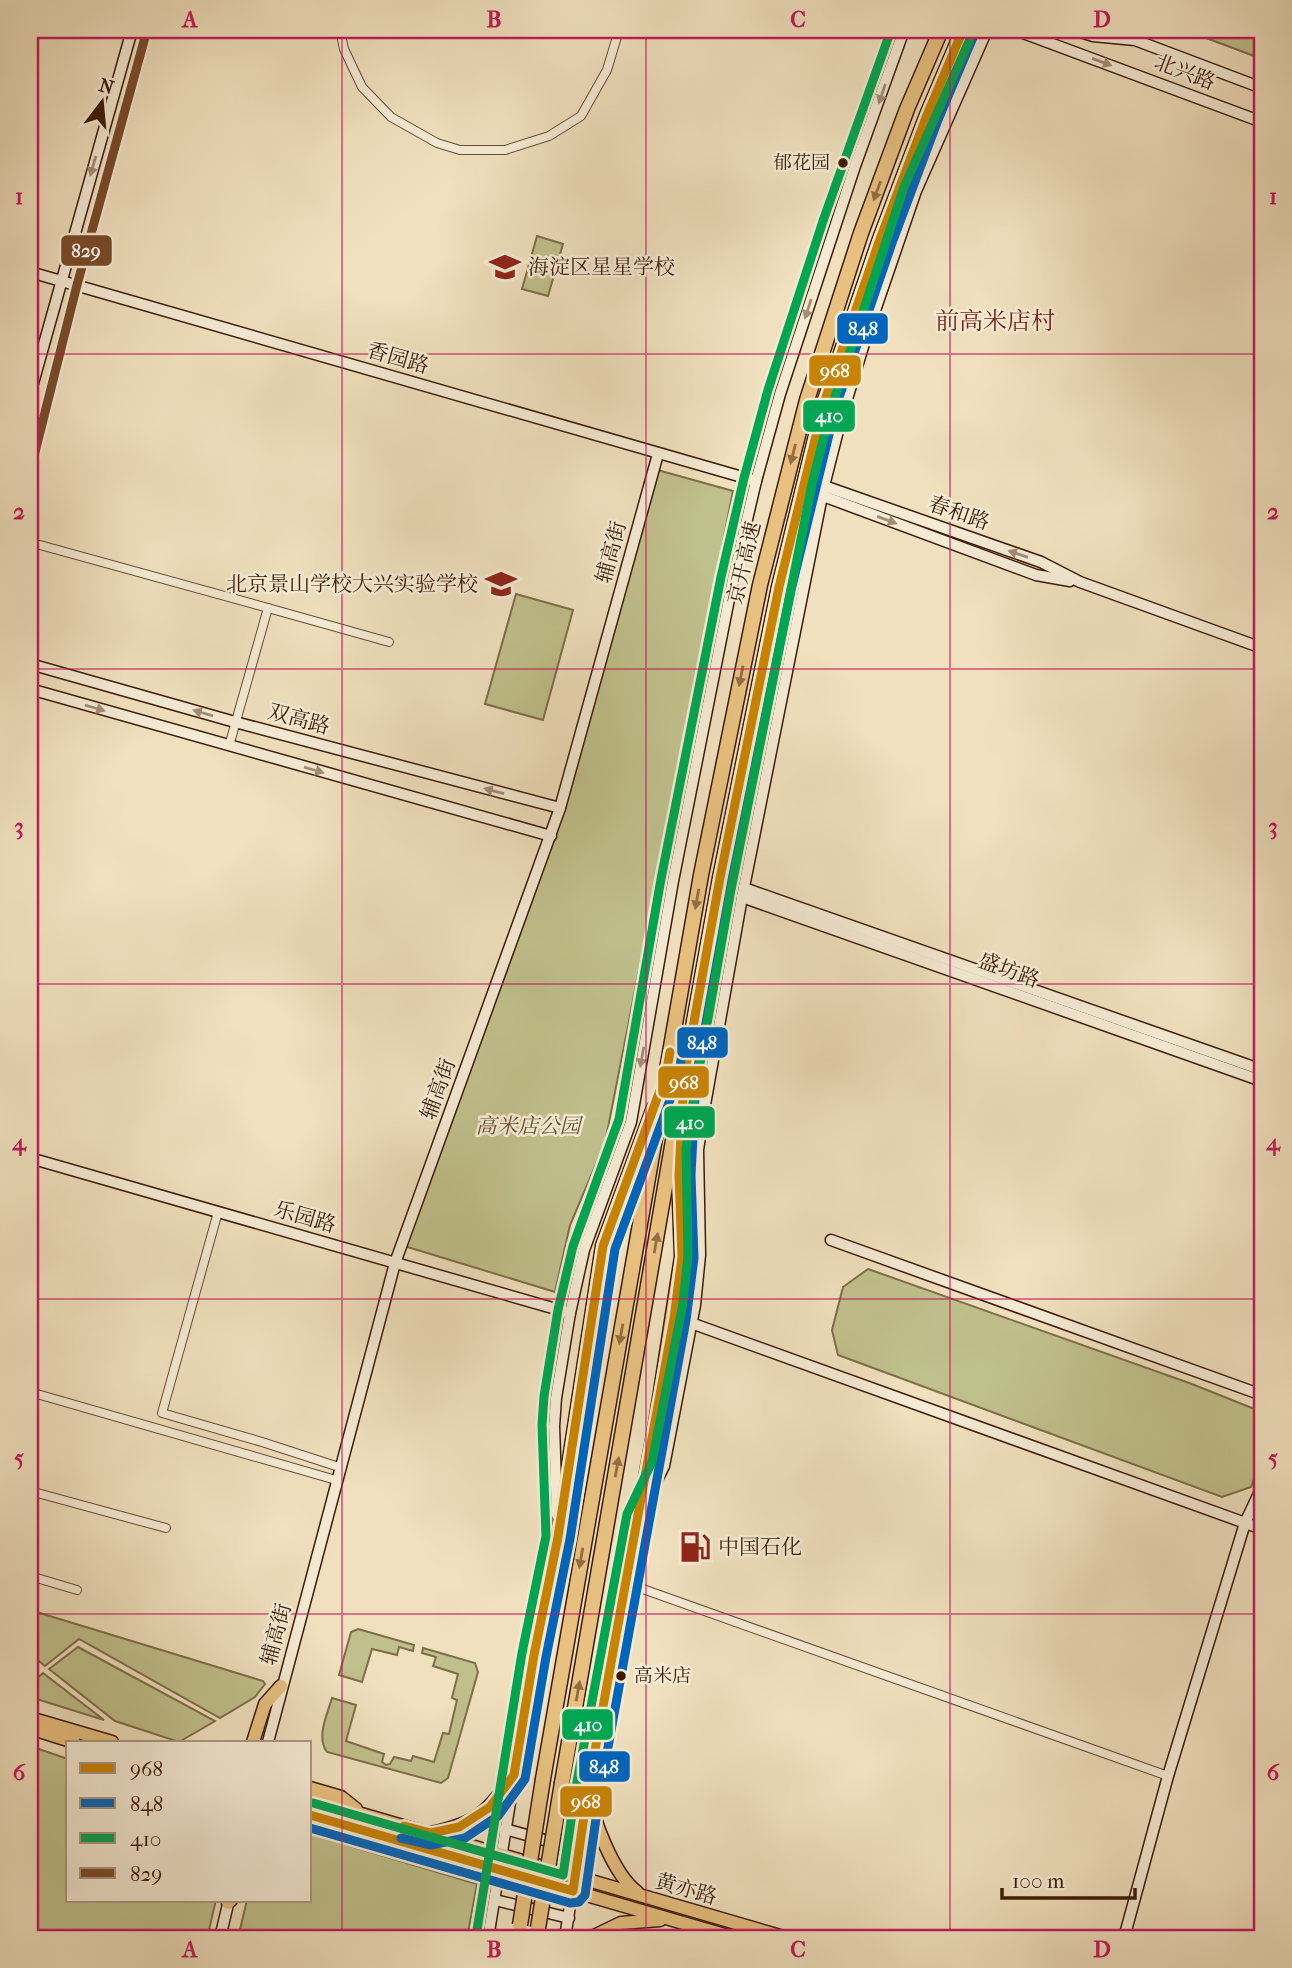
<svg xmlns="http://www.w3.org/2000/svg" width="1292" height="1968" font-family="'IM FELL French Canon','Noto Serif SC',serif">
<rect width="100%" height="100%" fill="#f0e0be"/>
<filter id="stains"><feTurbulence type="fractalNoise" baseFrequency=".00286" numOctaves="4"/><feColorMatrix values="0 0 0 0 .2 0 0 0 0 .09 0 0 0 0 .02 0 0 0 .5 -.17"/></filter>
<radialGradient id="worn" r=".72"><stop offset=".6" stop-color="#630" stop-opacity="0"/><stop offset="1" stop-color="#630" stop-opacity=".3"/></radialGradient>
<g fill="#c0c08c" stroke="#7e6e49" stroke-width="2">
<polygon points="1185,30 1262,30 1262,59"/>
<polygon points="537,236 563,244 548,296 522,289"/>
<polygon points="654,469 733,491 605,1143 570,1225 555,1292 401,1245 539,870"/>
<polygon points="516,594 573,610 543,720 485,704"/>
<polygon points="868,1269 1192,1384 1262,1412 1262,1457 1251,1487 1222,1497 838,1355 832,1330 843,1287"/>
<polygon points="30,1610 263,1681 265,1684 255,1697 220,1718 79,1639 45,1666 30,1654"/>
<polygon points="358,1629 414,1645 413,1651 399,1647 397,1655 372,1649 362,1682 339,1675 351,1632"/>
<polygon points="78,1647 215,1721 179,1742 115,1721 49,1669"/>
<path d="M423,1648L475,1663L478,1672L448,1778L441,1783L327,1752C316,1737 327,1715 332,1698L356,1705L346,1741L384,1754L382,1762L386,1765L390,1764L394,1757L411,1761L413,1756L434,1762L443,1733L449,1734L457,1700L452,1698L458,1674L433,1666L436,1657L422,1653Z"/>
<polygon points="43,1673 104,1720 30,1697 30,1684"/>
<polygon points="30,1746 68,1759 68,1900 216,1900 207,1938 30,1938"/>
<polygon points="310,1834 477,1884 467,1938 238,1938 247,1900 310,1900"/>
</g>
<g fill="none" stroke-linecap="round" stroke-linejoin="round">
<defs>
<g id="street">
<polyline points="340,30 344,49 362,87 391,117 437,143 460,150 505,150 549,136 581,116 607,70 619,30"/>
<polyline points="40,545 268,608"/>
<polyline points="229,746 268,608 389,642"/>
<polyline points="218,1212 162,1413 262,1442 339,1467"/>
<polyline points="30,1392 336,1480"/>
<polyline points="30,1491 166,1528"/>
<polyline points="30,1576 77,1590"/>
<polyline points="626,1583 1168,1776"/>
</g>
<g id="secondary">
<polyline points="1015,30 1262,122"/>
<polyline points="1074,30 1093,36 1135,40 1262,88"/>
<polyline points="30,272 756,481"/>
<polyline points="30,394 132,30"/>
<polyline points="30,472 77,285 147,30"/>
<polyline points="824,486 1041,562 1080,582 1262,648"/>
<polyline points="823,496 1036,575 1070,581"/>
<polyline points="30,664 235,722 560,808"/>
<polyline points="30,689 551,836"/>
<polyline points="744,888 1262,1070"/>
<polyline points="742,897 1262,1081"/>
<polyline points="30,1158 570,1313"/>
<polyline points="831,1240 1262,1395"/>
<polyline points="691,1323 1262,1529"/>
<polyline points="557,1515 554,1426 556,1398 570,1313 584,1250 631,1122 673,881 733,579 756,481 780,394 855,166 904,30"/>
<polyline points="268,1742 395,1263 560,808 658,454"/>
<polyline points="505,1829 580,1850"/>
<polyline points="495,1900 569,1918"/>
<polyline points="220,1938 229,1900"/>
<polyline points="488,1938 534,1655 557,1531"/>
<polyline points="565,1938 588,1789 639,1516 664,1466 695,1305 700,1255 698,1150 703,1116 742,897 824,486 842,415 867,334 916,191 987,30"/>
<polyline points="1124,1938 1168,1776 1245,1523 1262,1487"/>
</g>
<g id="primary">
<polyline points="30,1718 112,1742"/>
<polyline points="30,1728 74,1742"/>
<polyline points="253,1742 265,1704 281,1686"/>
<polyline points="310,1788 341,1797 356,1809"/>
<path d="M588,1789C592,1818 613,1874 637,1892"/>
<polyline points="310,1799 787,1938"/>
<polyline points="310,1815 735,1938"/>
<path d="M431,1833C478,1823 486,1813 514,1775"/>
<polyline points="228,1903 231,1900"/>
<polyline points="590,1938 621,1923 660,1920"/>
</g>
<g id="highway">
<polyline points="639,1516 656,1424 682,1257 679,1175 681,1143"/>
<polyline points="558,1537 603,1246 654,1108"/>
<polyline points="543,1779 701,875 760,585 807,400 861,233 907,109 941,30"/>
<polyline points="562,1783 684,1077 720,878 779,587 824,403 880,239 927,115 963,30"/>
</g>
</defs>
<use href="#street" stroke="#694c34" stroke-width="10"/>
<use href="#secondary" stroke="#3c1b06" stroke-width="13"/>
<use href="#primary" stroke="#3c1b06" stroke-width="15"/>
<use href="#highway" stroke="#3c1b06" stroke-width="17"/>
<use href="#street" stroke="#f5ebd5" stroke-width="8"/>
<use href="#secondary" stroke="#f5ebd5" stroke-width="10"/>
<use href="#primary" stroke="#e8c07f" stroke-width="12"/>
<use href="#highway" stroke="#e8c07f" stroke-width="14"/>
<defs>
<g id="highway-bridge">
<polyline points="520,1925 543,1779"/>
<polyline points="538,1928 562,1783"/>
</g>
</defs>
<use href="#highway-bridge" stroke="#3c1b06" stroke-width="17" stroke-linecap="butt"/>
<use href="#highway-bridge" stroke="#e8c07f" stroke-width="14"/>
<defs>
<g id="bus-1">
<polyline points="310,1815 573,1891 588,1789 674,1318 682,1257 679,1175 684,1077 720,878 779,587 824,403 880,239 927,115 963,30"/>
<polyline points="404,1826 431,1833 459,1827 490,1807 514,1775 534,1655 558,1537 603,1246 666,1074 670,1052"/>
</g>
<g id="bus-2">
<polyline points="310,1828 570,1903 579,1902 585,1895 600,1791 686,1320 694,1258 691,1175 696,1078 732,880 791,590 836,406 892,243 938,120 974,35"/>
<polyline points="401,1838 431,1845 465,1838 498,1816 525,1779 546,1657 570,1539 615,1249 678,1078 682,1054"/>
</g>
<g id="bus-3">
<polyline points="313,1803 563,1875 576,1787 627,1514 652,1462 683,1303 688,1255 686,1149 691,1114 730,895 812,484 830,412 904,187 974,30"/>
<polyline points="476,1936 522,1653 546,1536 542,1425 544,1396 558,1310 573,1246 619,1119 661,879 721,577 744,478 768,390 824,218 891,30"/>
</g>
<polyline id="bus-4" points="30,472 77,285 147,30"/>
</defs>
<use href="#bus-1" stroke="#f5ebd5" stroke-width="14"/>
<use href="#bus-2" stroke="#f5ebd5" stroke-width="14"/>
<use href="#bus-3" stroke="#f5ebd5" stroke-width="14"/>
<use href="#bus-4" stroke="#f5ebd5" stroke-width="14"/>
<use href="#bus-1" stroke="#c88302" stroke-width="9"/>
<use href="#bus-2" stroke="#0065bd" stroke-width="9"/>
<use href="#bus-3" stroke="#00a651" stroke-width="9"/>
<use href="#bus-4" stroke="#7a4b2a" stroke-width="9"/>
</g>
<defs><path id="oneway-solid" d="M-6-.8H1V-3.2L6.5 0L1 3.2V.8H-6Z" transform="scale(1.75)"/></defs>
<g fill="#a28d78">
<use href="#oneway-solid" transform="translate(1102 62) rotate(20)"/>
<use href="#oneway-solid" transform="translate(882 94) rotate(109)"/>
<use href="#oneway-solid" transform="translate(93 166) rotate(106)"/>
<use href="#oneway-solid" transform="translate(808 309) rotate(108)"/>
<use href="#oneway-solid" transform="translate(887 520) rotate(20)"/>
<use href="#oneway-solid" transform="translate(1018 554) rotate(-161)"/>
<use href="#oneway-solid" transform="translate(95 708) rotate(16)"/>
<use href="#oneway-solid" transform="translate(203 713) rotate(-164)"/>
<use href="#oneway-solid" transform="translate(314 770) rotate(16)"/>
<use href="#oneway-solid" transform="translate(494 791) rotate(-165)"/>
<use href="#oneway-solid" transform="translate(642 1057) rotate(100)"/>
</g>
<g fill="#926e42">
<use href="#oneway-solid" transform="translate(877 191) rotate(110)"/>
<use href="#oneway-solid" transform="translate(793 454) rotate(104)"/>
<use href="#oneway-solid" transform="translate(741 676) rotate(101)"/>
<use href="#oneway-solid" transform="translate(697 899) rotate(100)"/>
<use href="#oneway-solid" transform="translate(656 1243) rotate(-80)"/>
<use href="#oneway-solid" transform="translate(621 1334) rotate(100)"/>
<use href="#oneway-solid" transform="translate(617 1467) rotate(-80)"/>
<use href="#oneway-solid" transform="translate(581 1558) rotate(100)"/>
<use href="#oneway-solid" transform="translate(578 1691) rotate(-80)"/>
</g>
<path fill="none" stroke="#c2185b" stroke-width="2" stroke-opacity="0.55" d="M342,30V1938M646,30V1938M950,30V1938M30,354H1262M30,669H1262M30,984H1262M30,1299H1262M30,1614H1262"/>
<defs>
<symbol id="school-bare" viewBox="-9 -9 18 18"><path d="M0-5L7-2L0 1L-7-2ZM-4 1L0 2.5L4 1V4Q0 6-4 4Z" fill="#8f2418" stroke="#f5ebd5" stroke-width="2.5" paint-order="stroke"/></symbol>
<symbol id="fuel-bare" viewBox="-9 -9 18 18"><path d="M-5.5-6h7V0h2V4h1.3V-2.5L3-4.5l.8-.8L6-3V5H2.5V1h-1V6h-7ZM-4.2-4.7v3.2H.2V-4.7Z" fill="#8f2418" stroke="#f5ebd5" stroke-width="2.5" paint-order="stroke"/></symbol>
</defs>
<g fill-rule="evenodd">
<use href="#school-bare" x="483" y="245" width="44" height="44"/>
<use href="#school-bare" x="479" y="562" width="44" height="44"/>
<use href="#fuel-bare" x="673" y="1525" width="44" height="44"/>
</g>
<g fill="#3c1b06" stroke="#f5ebd5" stroke-width="2.5">
<circle cx="843" cy="163" r="6"/>
<circle cx="621" cy="1676" r="6"/>
</g>
<g text-anchor="middle" dominant-baseline="central" stroke-width="5" stroke-linejoin="round" paint-order="stroke">
<g font-size="19" fill="#3c1b06" stroke="#f5ebd5" text-anchor="end">
<text x="830" y="163">郁花园</text>
<text x="634" y="1676" text-anchor="start">高米店</text>
</g>
<g font-size="21" fill="#3c1b06" stroke="#f5ebd5">
<text transform="translate(1185 72) rotate(21)">北兴路</text>
<text transform="translate(398 358) rotate(16)">香园路</text>
<text transform="translate(959 513) rotate(19)">春和路</text>
<text transform="translate(611 552) rotate(-75)">辅高街</text>
<text transform="translate(744 563) rotate(-77)">京开高速</text>
<text transform="translate(299 719) rotate(15)">双高路</text>
<text transform="translate(1009 970) rotate(20)">盛坊路</text>
<text transform="translate(438 1089) rotate(-70)">辅高街</text>
<text transform="translate(305 1217) rotate(16)">乐园路</text>
<text transform="translate(276 1634) rotate(-75)">辅高街</text>
<text transform="translate(686 1889) rotate(16)">黄亦路</text>
</g>
<g font-size="21" fill="#3c1b06" stroke="#f5ebd5" text-anchor="start">
<text x="528" y="267">海淀区星星学校</text>
<text x="478" y="584" text-anchor="end">北京景山学校大兴实验学校</text>
<text x="718" y="1547">中国石化</text>
</g>
<g font-size="21" font-style="italic" fill="#644d2e" stroke="#f5ebd5">
<text x="528" y="1126">高米店公园</text>
</g>
<g font-size="24" fill="#7a1f14" stroke="#f5ebd5">
<text x="995" y="321">前高米店村</text>
</g>
</g>
<g stroke="#f5ebd5" stroke-width="2.5">
<rect x="60" y="234" width="53" height="33" rx="7" fill="#7a4b2a"/>
<rect x="836" y="312" width="53" height="33" rx="7" fill="#0065bd"/>
<rect x="808" y="354" width="54" height="33" rx="7" fill="#c88302"/>
<rect x="802" y="399" width="54" height="34" rx="7" fill="#00a651"/>
<rect x="676" y="1026" width="53" height="33" rx="7" fill="#0065bd"/>
<rect x="657" y="1065" width="53" height="34" rx="7" fill="#c88302"/>
<rect x="663" y="1105" width="53" height="34" rx="7" fill="#00a651"/>
<rect x="561" y="1708" width="53" height="33" rx="7" fill="#00a651"/>
<rect x="578" y="1750" width="53" height="33" rx="7" fill="#0065bd"/>
<rect x="559" y="1785" width="54" height="33" rx="7" fill="#c88302"/>
</g>
<g font-size="19" text-anchor="middle" font-weight="bold" fill="#fff">
<text x="86" y="257">829</text>
<text x="863" y="335">848</text>
<text x="835" y="377">968</text>
<text x="829" y="422">410</text>
<text x="702" y="1049">848</text>
<text x="684" y="1089">968</text>
<text x="690" y="1129">410</text>
<text x="588" y="1731">410</text>
<text x="604" y="1773">848</text>
<text x="586" y="1808">968</text>
</g>
<rect width="1292" height="1968" fill="none" stroke="#f0e0be" stroke-width="77"/>
<rect x="66" y="1741" width="245" height="161" fill="#f5ebd5" stroke="#ab9882" stroke-width="2"/>
<rect x="80" y="1763" width="35" height="10" fill="#c88302" stroke="#ab9882" stroke-width="2"/>
<text x="130" y="1776" font-size="21" fill="#3c1b06">968</text>
<rect x="80" y="1798" width="35" height="10" fill="#0065bd" stroke="#ab9882" stroke-width="2"/>
<text x="130" y="1811" font-size="21" fill="#3c1b06">848</text>
<rect x="80" y="1833" width="35" height="10" fill="#00a651" stroke="#ab9882" stroke-width="2"/>
<text x="130" y="1846" font-size="21" fill="#3c1b06">410</text>
<rect x="80" y="1868" width="35" height="10" fill="#7a4b2a" stroke="#ab9882" stroke-width="2"/>
<text x="130" y="1881" font-size="21" fill="#3c1b06">829</text>
<g transform="translate(102 102) rotate(16)" stroke="#f5ebd5" stroke-width="5" paint-order="stroke">
<path d="M0-5L12 26L0 18L-12 26Z" fill="#3c1b06"/>
<text y="-10" font-size="19" font-weight="bold" text-anchor="middle" fill="#3c1b06">N</text>
</g>
<path d="M1002 1888v10h133v-10" fill="none" stroke="#3c1b06" stroke-width="3.5"/>
<text x="1012" y="1888" font-size="21" fill="#3c1b06" stroke="#f5ebd5" stroke-width="5" paint-order="stroke">100 m</text>
<rect x="38" y="38" width="1216" height="1892" fill="none" stroke="#c2185b" stroke-width="2.5"/>
<g font-size="23" text-anchor="middle" font-weight="bold" fill="#c2185b">
<text x="190" y="27">A</text>
<text x="494" y="27">B</text>
<text x="798" y="27">C</text>
<text x="1102" y="27">D</text>
<text x="19" y="204">1</text>
<text x="1273" y="204">1</text>
<text x="19" y="519">2</text>
<text x="1273" y="519">2</text>
<text x="19" y="834">3</text>
<text x="1273" y="834">3</text>
<text x="19" y="1150">4</text>
<text x="1273" y="1150">4</text>
<text x="19" y="1465">5</text>
<text x="1273" y="1465">5</text>
<text x="19" y="1780">6</text>
<text x="1273" y="1780">6</text>
<text x="190" y="1957">A</text>
<text x="494" y="1957">B</text>
<text x="798" y="1957">C</text>
<text x="1102" y="1957">D</text>
</g>
<rect width="100%" height="100%" filter="url(#stains)"/>
<rect width="100%" height="100%" fill="url(#worn)"/>
</svg>
